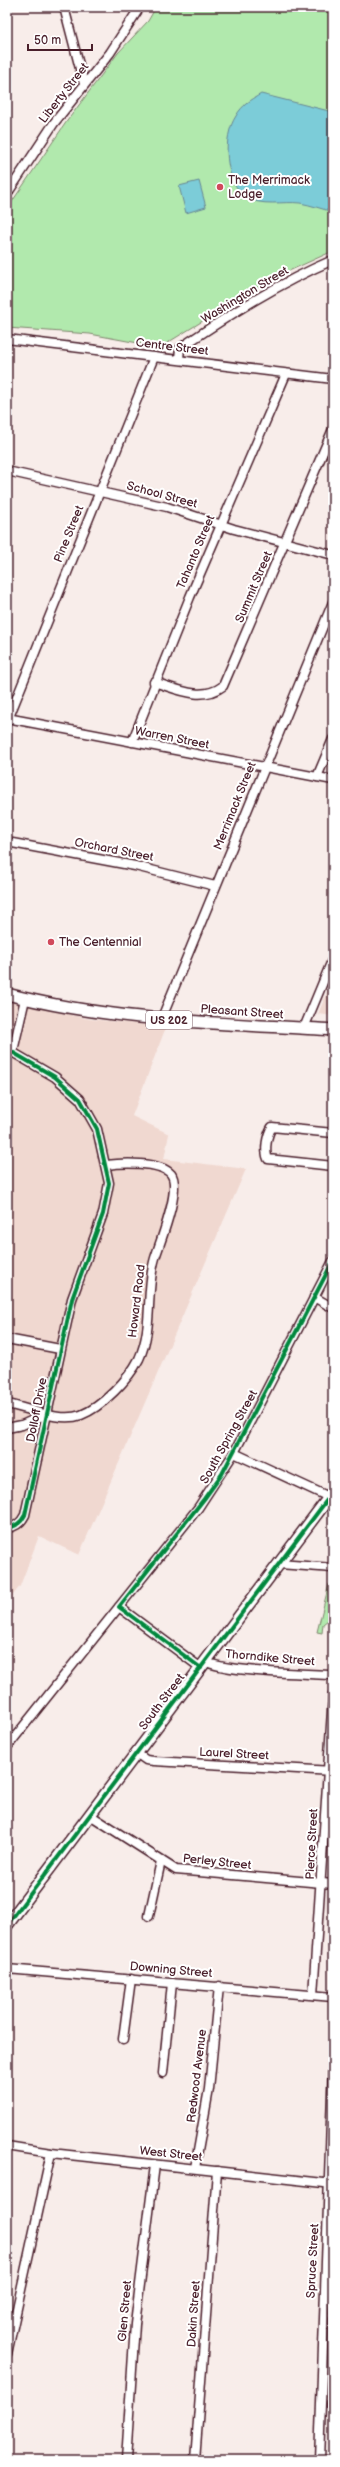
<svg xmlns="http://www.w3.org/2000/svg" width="340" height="2467" font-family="'Balsamiq Sans',sans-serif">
<rect width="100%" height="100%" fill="#f8edea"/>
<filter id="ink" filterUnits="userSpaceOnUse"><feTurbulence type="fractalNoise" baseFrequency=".025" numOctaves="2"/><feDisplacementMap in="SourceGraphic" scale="8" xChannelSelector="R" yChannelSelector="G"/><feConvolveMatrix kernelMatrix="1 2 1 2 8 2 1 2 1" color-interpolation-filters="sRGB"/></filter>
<g filter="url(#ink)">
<g fill="#f0d8d0">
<polygon points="333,978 333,1016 318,1014"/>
<polygon points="7,1001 89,1019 166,1027 132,1116 169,1134 164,1159 246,1169 79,1555 39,1536 20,1586 7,1603"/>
</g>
<g fill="#b1e9ad" stroke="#7e846c">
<polygon points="156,7 333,7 333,251 269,280 164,345 154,346 90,334 7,328 7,209 67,121 118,53 148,21"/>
<polygon points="329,1584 333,1585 333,1616 323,1624 322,1633 317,1632"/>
</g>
<g fill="#7cccd8" stroke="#688793">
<path d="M261,94L333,112V212C322,209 311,205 300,203C284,201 260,207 246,197C224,182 222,137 236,116C242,105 251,100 261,94Z"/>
<polygon points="199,181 206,207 186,213 179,186"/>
</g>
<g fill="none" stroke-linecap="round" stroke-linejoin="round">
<defs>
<g id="minor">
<polyline points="64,7 84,84"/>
<polyline points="7,194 54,123 110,53 140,7"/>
<polyline points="7,339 333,379"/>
<path d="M179,359L180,348C229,315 279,283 333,260"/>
<polyline points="7,471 167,507 234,529 333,555"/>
<path d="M154,682C177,689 202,702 223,686L333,429"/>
<polyline points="7,718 333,780"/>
<polyline points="7,722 154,357"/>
<polyline points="132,742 190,597 286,374"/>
<polyline points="317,777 333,739"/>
<polyline points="7,842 135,866 215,886"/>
<polyline points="161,1020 333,602"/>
<polyline points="304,1028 333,958"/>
<path d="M7,1049L55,1077L80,1099L97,1129L109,1183L103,1214L72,1299L25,1515C21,1523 16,1527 7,1528"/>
<polyline points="13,1051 25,999"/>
<path d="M333,1133L272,1127C267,1135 264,1150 268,1159L333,1166"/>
<polyline points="314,1297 333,1308"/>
<polyline points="7,1339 60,1349"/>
<path d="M7,1404C29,1408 59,1423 81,1415C102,1407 129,1379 139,1359C154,1327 145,1291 155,1258C160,1242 182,1188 171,1174C160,1161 121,1163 106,1165"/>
<polyline points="7,1428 22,1425 46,1414"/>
<polyline points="234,1453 329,1497"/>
<polyline points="279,1564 333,1568"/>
<polyline points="119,1607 201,1668"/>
<path d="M205,1661C221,1672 309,1674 333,1675"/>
<polyline points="7,1747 198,1508 234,1453 333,1261"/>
<polyline points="136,1753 146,1760 154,1761 333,1771"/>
<polyline points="90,1815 176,1870 333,1884"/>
<polyline points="149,1916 161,1861"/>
<polyline points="7,1969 333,1997"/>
<polyline points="313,1995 333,1695"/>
<polyline points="123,2039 131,1979"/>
<polyline points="163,2073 172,1983"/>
<polyline points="7,2146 51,2153 333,2184"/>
<polyline points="195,2168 209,2089 219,1986"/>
<polyline points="7,2354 51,2153"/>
<polyline points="126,2460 135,2324 155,2165"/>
<polyline points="195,2460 217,2171"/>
<polyline points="319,2460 333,2064"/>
</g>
<g id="major">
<path d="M7,994C114,1022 224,1023 333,1030"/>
<polyline points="7,1925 333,1492"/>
</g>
</defs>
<use href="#minor" stroke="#4a1f2b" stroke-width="11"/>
<use href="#major" stroke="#4a1f2b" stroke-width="14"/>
<use href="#minor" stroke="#fff" stroke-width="8"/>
<use href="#major" stroke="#fff" stroke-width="11"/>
<defs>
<g id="cycleway">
<path d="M7,1049L55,1077L80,1099L97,1129L109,1183L103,1214L72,1299L25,1515C21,1523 16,1527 7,1528"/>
<polyline points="201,1668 119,1607 204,1499 222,1474 333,1261"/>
<polyline points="7,1925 333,1492"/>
</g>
</defs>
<use href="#cycleway" stroke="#fff" stroke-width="6"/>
<use href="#cycleway" stroke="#00873e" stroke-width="4"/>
</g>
</g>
<g fill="#d1495b" stroke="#fff" stroke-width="1.5">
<circle cx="220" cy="187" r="4"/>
<circle cx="51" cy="942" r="4"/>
</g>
<g text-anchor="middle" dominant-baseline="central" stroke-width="4" stroke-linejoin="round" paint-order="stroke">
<rect fill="#fff" stroke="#80626b" stroke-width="1" x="146" y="1011" width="46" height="18" rx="3"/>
<g font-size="11" font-weight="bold" fill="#4a1f2b">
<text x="169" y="1020">US 202</text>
</g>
<g font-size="12" fill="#4a1f2b" stroke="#fff">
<text transform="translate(64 93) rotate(-52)">Liberty Street</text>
<text transform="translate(245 295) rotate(-31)">Washington Street</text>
<text transform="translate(172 347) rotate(7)">Centre Street</text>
<text transform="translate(162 495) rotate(15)">School Street</text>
<text transform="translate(69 534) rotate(-68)">Pine Street</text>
<text transform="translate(196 552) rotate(-67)">Tahanto Street</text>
<text transform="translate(254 587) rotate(-67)">Summit Street</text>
<text transform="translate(172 738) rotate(11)">Warren Street</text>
<text transform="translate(235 806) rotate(-68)">Merrimack Street</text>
<text transform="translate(114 850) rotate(11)">Orchard Street</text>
<text transform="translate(242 1012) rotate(4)">Pleasant Street</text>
<text transform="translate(137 1301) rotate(-83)">Howard Road</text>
<text transform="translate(37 1410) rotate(-79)">Dolloff Drive</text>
<text transform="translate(229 1437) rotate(-61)">South Spring Street</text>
<text transform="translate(270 1658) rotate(5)">Thorndike Street</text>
<text transform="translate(162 1702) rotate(-53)">South Street</text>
<text transform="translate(234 1754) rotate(3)">Laurel Street</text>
<text transform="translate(312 1844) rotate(-87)">Pierce Street</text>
<text transform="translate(217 1862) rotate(6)">Perley Street</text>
<text transform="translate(171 1970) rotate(5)">Downing Street</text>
<text transform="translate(197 2076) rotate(-83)">Redwood Avenue</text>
<text transform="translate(171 2154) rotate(6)">West Street</text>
<text transform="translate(313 2261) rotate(-87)">Spruce Street</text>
<text transform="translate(125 2311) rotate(-85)">Glen Street</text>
<text transform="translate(194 2314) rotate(-86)">Dakin Street</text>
</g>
<g font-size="12" fill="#4a1f2b" stroke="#fff" text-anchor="start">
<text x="228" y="180">The Merrimack<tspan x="228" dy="14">Lodge</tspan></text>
<text x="59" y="942">The Centennial</text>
</g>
</g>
<rect width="340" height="2467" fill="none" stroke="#fff" stroke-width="24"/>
<rect x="12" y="12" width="316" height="2443" fill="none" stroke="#4a1f2b" stroke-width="1.5" filter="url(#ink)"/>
<path d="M28 44v6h64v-6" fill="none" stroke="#4a1f2b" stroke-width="2"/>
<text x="34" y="44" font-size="12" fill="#4a1f2b" stroke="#ffffff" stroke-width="3" paint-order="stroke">50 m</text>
</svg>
